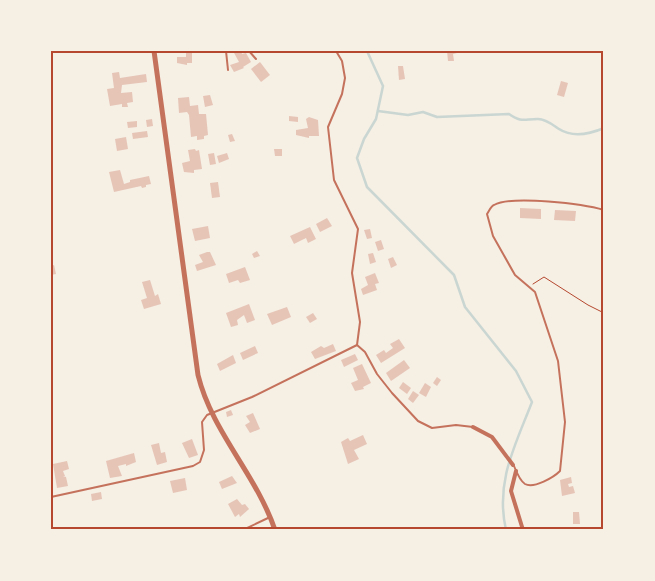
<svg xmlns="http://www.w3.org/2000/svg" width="655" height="581" font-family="'Open Sans',sans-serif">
<rect width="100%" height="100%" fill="#f6efe4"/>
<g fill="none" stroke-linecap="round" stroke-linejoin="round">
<g stroke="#c9d6d2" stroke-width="2.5">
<path d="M367,51L383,86L376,119L364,139L357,158L367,187L454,275L465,307L516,371L532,402C515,446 495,482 506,530"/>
<path d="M378,111L408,115L423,112L437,117L509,114C522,123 524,119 538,119C546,119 553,125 559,129C573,138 590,134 604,128"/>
</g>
</g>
<g fill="#e6c5b7">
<polygon points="186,51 192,51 192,63 187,63 187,65 177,63 177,57 186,57"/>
<polygon points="233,51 241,51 242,54 246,53 251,62 243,67 244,68 234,72 230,65 239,62"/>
<polygon points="447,51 456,51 457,53 453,54 454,61 448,61"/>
<polygon points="260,62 270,75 261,82 251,69"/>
<polygon points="398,66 403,66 405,79 399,80"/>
<polygon points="119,72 120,78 146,74 147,82 122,85 121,93 132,92 133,102 127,103 128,107 122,107 122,104 110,106 107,89 114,88 112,73"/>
<polygon points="561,81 568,83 564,97 557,95"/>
<polygon points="210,95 213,105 205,107 203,96"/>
<polygon points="189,97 190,106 198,105 199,114 206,114 208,135 204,136 204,139 197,140 197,136 191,137 189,115 187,112 179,113 178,98"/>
<polygon points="289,116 298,117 298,122 289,121"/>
<polygon points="309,117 318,120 319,136 309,136 309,138 296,135 296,130 308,128 306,119"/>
<polygon points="152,119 153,126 147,127 146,120"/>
<polygon points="137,121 137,127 128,128 127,122"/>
<polygon points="147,131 148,137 133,139 132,133"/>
<polygon points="232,134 235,141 230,142 228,135"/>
<polygon points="126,137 128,149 117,151 115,139"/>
<polygon points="195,149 196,151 199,150 202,169 194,170 194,173 184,172 182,163 190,161 188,150"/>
<polygon points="274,149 282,149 282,156 275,156"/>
<polygon points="214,153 216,164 210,165 208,154"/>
<polygon points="227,153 229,159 219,163 217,156"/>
<polygon points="120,170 124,184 130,182 130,180 149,176 151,184 146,185 146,187 142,188 141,186 114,192 109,172"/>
<polygon points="218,182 220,197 212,198 210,183"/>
<polygon points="520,208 541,209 541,219 520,218"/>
<polygon points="555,210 576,211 575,221 554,220"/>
<polygon points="327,218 332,226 320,232 316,224"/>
<polygon points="208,226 210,238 195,241 192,229"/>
<polygon points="310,227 316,239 308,243 306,238 294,244 290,236"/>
<polygon points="370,229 372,238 367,239 364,230"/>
<polygon points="381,240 384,249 378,251 375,242"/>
<polygon points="257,251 260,256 254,258 252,254"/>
<polygon points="207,252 210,252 216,265 197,271 195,265 203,262 199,255"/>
<polygon points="373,253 376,262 370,264 368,254"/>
<polygon points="393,257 397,265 391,268 388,259"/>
<polygon points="54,265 56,274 51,275 51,266"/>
<polygon points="245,267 250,280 240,283 238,280 229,283 226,274"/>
<polygon points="375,273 379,283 375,284 377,290 363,295 361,289 368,285 365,277"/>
<polygon points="150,280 155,296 158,294 161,304 144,309 141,300 147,298 142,282"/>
<polygon points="249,304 255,320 247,323 244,315 237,320 238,325 231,327 226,313"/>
<polygon points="287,307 291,317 272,325 267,314"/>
<polygon points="313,313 317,319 310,323 306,317"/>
<polygon points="399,339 405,348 381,363 376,355 384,350 386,353 393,348 390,344"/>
<polygon points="333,344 336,351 315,359 311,352 321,346 324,348"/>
<polygon points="255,346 258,353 243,360 240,353"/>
<polygon points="355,354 358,360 344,367 341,360"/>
<polygon points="233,355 236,363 220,371 217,364"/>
<polygon points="404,360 410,368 391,381 386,373"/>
<polygon points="362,364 371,383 363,387 364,389 355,391 351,383 358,380 353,368"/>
<polygon points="437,377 441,380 437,386 433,383"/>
<polygon points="403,382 411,388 407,394 399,388"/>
<polygon points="425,383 431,387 426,397 419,393"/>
<polygon points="413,391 419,395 413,403 408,399"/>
<polygon points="231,410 233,415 227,417 226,412"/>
<polygon points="253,413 260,429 250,433 245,425 250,422 246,416"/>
<polygon points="363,435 367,444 354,450 359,459 348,464 341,442 348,438 350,441"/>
<polygon points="192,439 198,455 189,458 182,443"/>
<polygon points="159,443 161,453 165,452 167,462 157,465 151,445"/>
<polygon points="134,453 136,462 126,466 126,464 118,466 122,476 110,478 106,461"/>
<polygon points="67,461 69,469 63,471 65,476 63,476 66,477 68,486 57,488 53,464"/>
<polygon points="232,476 237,483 222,489 219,482"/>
<polygon points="571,477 572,483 568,484 569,487 573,486 575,493 562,496 560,480"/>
<polygon points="185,478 187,490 173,493 170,481"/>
<polygon points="101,492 102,499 92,501 91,494"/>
<polygon points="237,499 242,505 245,504 249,509 240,517 239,514 235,517 228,504"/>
<polygon points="573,512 579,512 580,524 573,524"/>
</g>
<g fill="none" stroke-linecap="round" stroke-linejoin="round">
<polyline stroke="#b5482f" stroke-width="1" points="533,284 544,277 588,305 604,313"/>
<g stroke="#c5725c" stroke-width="2">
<polyline points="226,51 228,70"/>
<polyline points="249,51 256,59"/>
<polyline points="336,51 342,61 345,78 342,94 328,127 334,180 358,229 352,273 360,322 357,345"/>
<path d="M514,466C516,471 520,481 525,484C534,489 554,477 560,471L565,422L558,361L535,292L515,275L493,236L487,214C489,211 491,206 494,205C512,195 584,204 604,210"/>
<polyline points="51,497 193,466 200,462 204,450 202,422 207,415 252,397 357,345 365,352 377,374 392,393 418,421 432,428 456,425 473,427"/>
<polyline points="243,530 268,518"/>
</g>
<g stroke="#c5725c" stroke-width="4">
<polyline points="473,427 492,437 513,465"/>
<polyline points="516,471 511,491 523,530"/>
</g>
<path stroke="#c5725c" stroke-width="5" d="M154,51L198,375C212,432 256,474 275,530"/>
</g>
<rect width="655" height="581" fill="none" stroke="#f6efe4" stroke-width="105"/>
<rect x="52" y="52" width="550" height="476" fill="none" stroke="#b5482f" stroke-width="2"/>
</svg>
